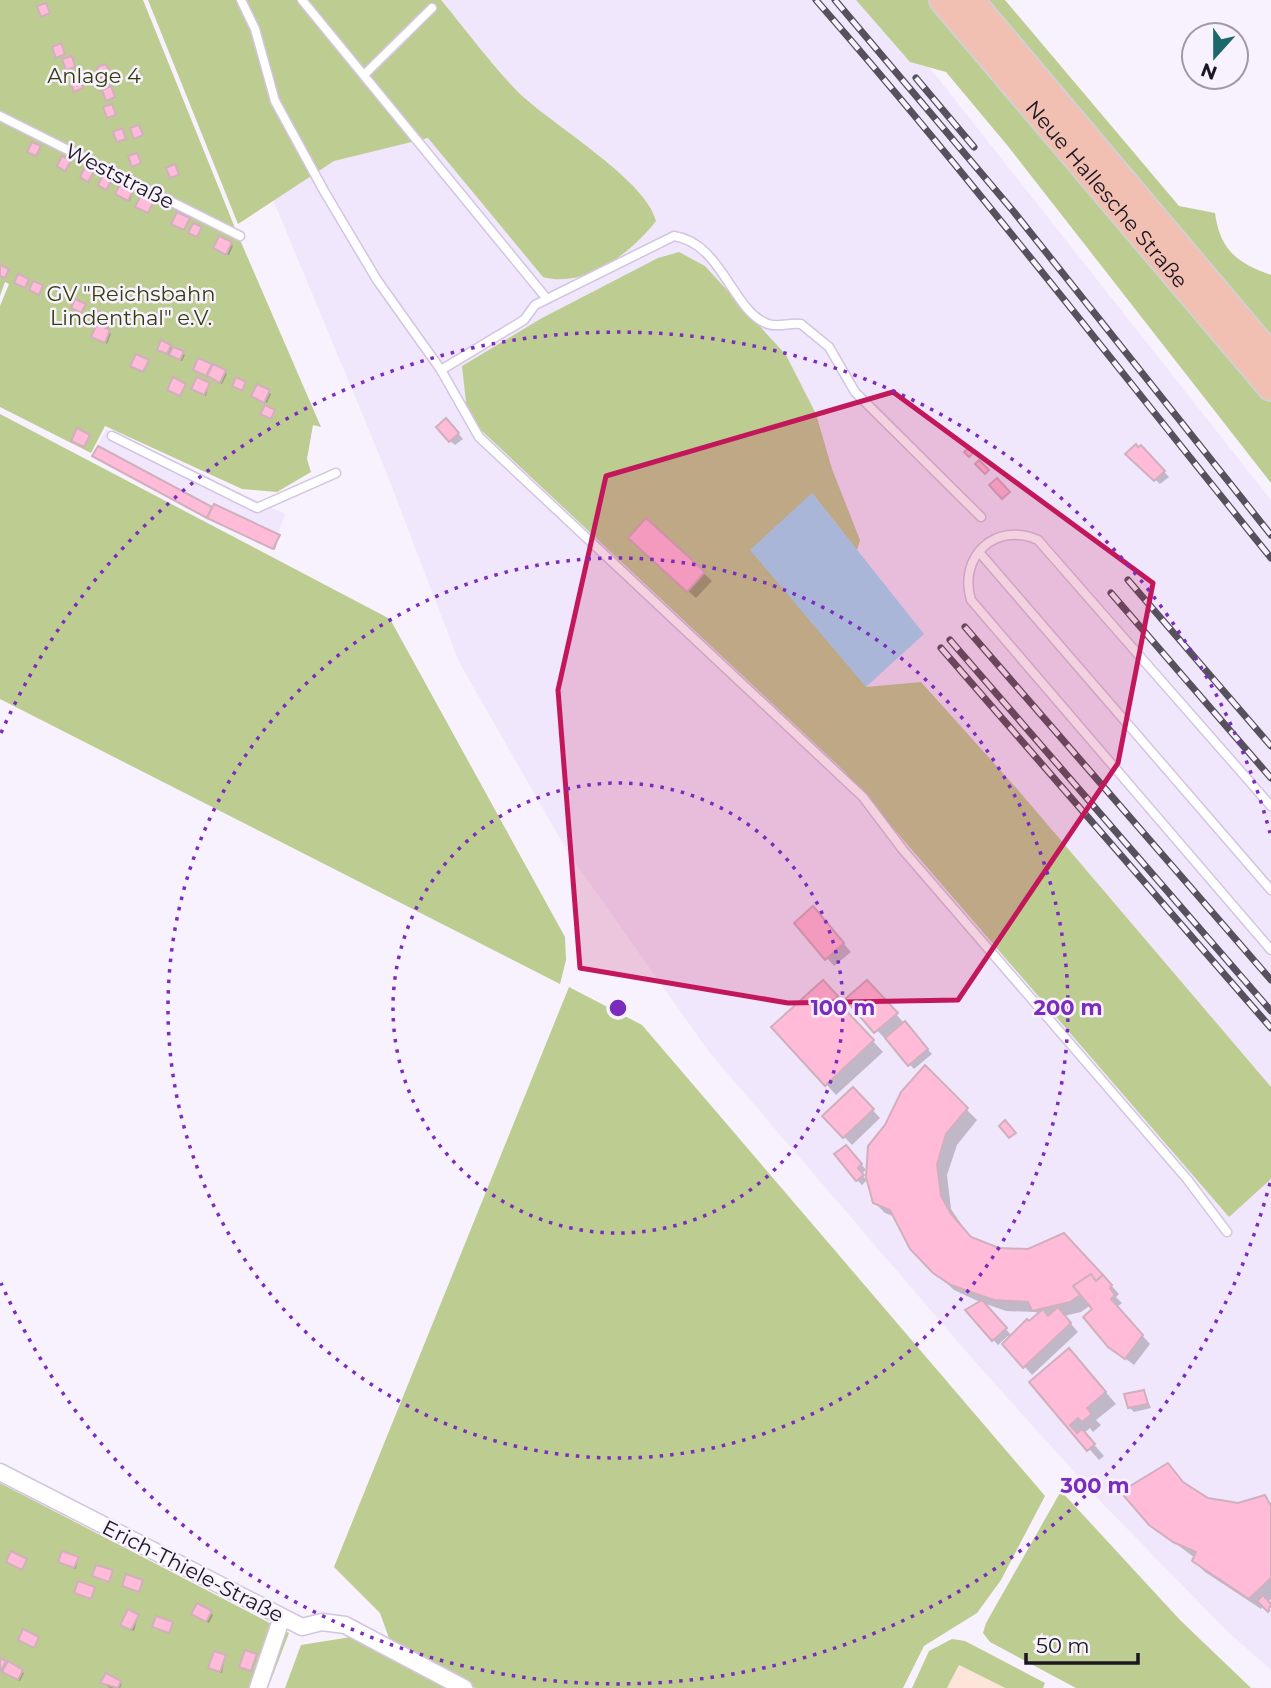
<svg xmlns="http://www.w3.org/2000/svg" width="1271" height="1688" font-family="Montserrat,sans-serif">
<rect width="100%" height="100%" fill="#f7f2fd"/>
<polygon fill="#fde5da" points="959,1665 1005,1688 947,1688"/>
<g fill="#f1e7fc">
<polygon points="190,0 856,0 910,62 930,68 1271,500 1271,1670 1227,1631 1103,1504 970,1356 709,1052 569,854 459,662 383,464"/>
<polygon points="106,429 285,514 273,549 207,518 92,456"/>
</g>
<g fill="#bdcc90">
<polygon points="0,0 143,0 237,233 321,427 313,425 307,459 311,472 277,492 242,489 105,426 91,453 0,407 0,306 9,284 5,282 0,296"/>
<path d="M148,0H441C466,30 490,63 517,91C550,124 646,179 656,221C632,252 585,289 543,277L428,138L334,161L238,224Z"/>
<polygon points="856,0 930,0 1271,400 1271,483 1007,145 946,72 910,62"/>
<path d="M981,0H1005L1179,206L1215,213C1220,250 1237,263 1271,275V341Z"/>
<polygon points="679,252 705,266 786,355 816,414 832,469 860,540 857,550 812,493 866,687 921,682 1018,790 1271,1087 1271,1179 1229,1217 843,770 482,431 467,411 462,366 542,318 658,258"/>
<polygon points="0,414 390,619 565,937 566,960 560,984 0,699"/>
<polygon points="569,987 642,1025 1045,1496 1001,1580 977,1613 924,1646 903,1688 475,1688 389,1638 380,1613 334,1567"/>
<polygon points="0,1483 289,1633 268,1688 0,1688"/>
<polygon points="1061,1491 1180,1620 1251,1688 1076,1688 990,1642 983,1633 986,1623"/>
<polygon points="351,1637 449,1688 285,1688 301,1645"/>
<polygon points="952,1639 965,1641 1045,1683 1043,1688 1005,1688 959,1665 947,1688 912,1688 929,1651"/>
</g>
<polygon fill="#a4def7" points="812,493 924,634 866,687 750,550"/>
<g fill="#0003" fill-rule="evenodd">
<polygon points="133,190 130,201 119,196"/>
<polygon points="220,238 233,246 229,255 217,250"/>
<polygon points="98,326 111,334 107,344 95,338"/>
<polygon points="170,347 185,355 182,361 161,351"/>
<polygon points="199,360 227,374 222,384 197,371"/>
<polygon points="209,384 206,396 195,391"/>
<polygon points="258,386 271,394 267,403 255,398"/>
<polygon points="451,425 463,439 455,445 450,441"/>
<polygon points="1141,447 1169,477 1160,484 1128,454"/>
<polygon points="98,448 213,509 279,536 275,550 211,519 96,458"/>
<polygon points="647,520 712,581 696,598 638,546"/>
<polygon points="821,917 851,952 834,966 827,958"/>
<polygon points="867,982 932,1054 914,1069 847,999"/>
<polygon points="833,993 847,1008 845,1011 883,1052 836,1095 826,1084"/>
<path d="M925,1068L977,1120L957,1145L947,1175L951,1209L970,1237L979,1243L1010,1251L1075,1246L1119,1294L1116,1297L1122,1303L1117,1307L1150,1344L1134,1365L1109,1346L1091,1305L1081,1312L1064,1316L1078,1332L1032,1375L1005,1344L1010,1338L1008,1336L998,1345L967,1310L982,1303L954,1290L930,1268L895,1217L885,1213L874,1202ZM983,1303L1006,1311L1036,1312L1039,1315L1012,1336Z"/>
<polygon points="853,1089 880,1118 852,1145 824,1116"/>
<polygon points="851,1152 866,1170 861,1174 867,1180 862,1185 857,1180"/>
<polygon points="1079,1361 1116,1404 1096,1420 1101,1425 1093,1432 1090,1428 1084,1433 1104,1456 1099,1460 1069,1426"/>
<polygon points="1144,1392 1151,1408 1134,1412 1129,1407"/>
<polygon points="1168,1465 1187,1487 1207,1499 1238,1505 1264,1497 1271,1503 1271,1599 1267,1602 1271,1613 1264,1605 1261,1609 1205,1572 1194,1561 1195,1558 1150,1524"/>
<polygon points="78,1558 76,1569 60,1562"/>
<polygon points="197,1605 213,1615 209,1623 195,1615"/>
<polygon points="138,1616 134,1631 124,1626"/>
<polygon points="225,1657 222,1673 210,1668"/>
<polygon points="0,1660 24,1673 20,1681 0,1671"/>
<polygon points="102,1683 120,1683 122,1684 120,1688 110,1688"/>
</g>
<g fill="#ffbbd8" stroke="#d1b0bd" stroke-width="2">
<polygon points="46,3 50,13 41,17 37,6"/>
<polygon points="61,43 65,54 56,58 52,47"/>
<polygon points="72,56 75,67 66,70 62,59"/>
<polygon points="106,64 110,75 101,78 97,67"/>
<polygon points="79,78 83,88 74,92 70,81"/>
<polygon points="111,86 115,97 106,101 102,90"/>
<polygon points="112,104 116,115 107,118 103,107"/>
<polygon points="139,125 143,135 134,139 130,128"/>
<polygon points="122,128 126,139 117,142 113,132"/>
<polygon points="32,142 41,146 36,156 27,152"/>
<polygon points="137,153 141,163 132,167 128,156"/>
<polygon points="62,156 71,161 65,171 57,166"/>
<polygon points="175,164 179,175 170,178 166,168"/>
<polygon points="85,167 94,172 88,182 80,177"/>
<polygon points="103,175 112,180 106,190 98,185"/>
<polygon points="121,182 134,188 128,201 115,194"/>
<polygon points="141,195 154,201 148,213 135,207"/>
<polygon points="177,212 190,218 184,230 171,224"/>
<polygon points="193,223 202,227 197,237 188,233"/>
<polygon points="219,236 232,242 226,255 213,248"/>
<polygon points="0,265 9,269 5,278 0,276"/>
<polygon points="18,274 29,279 25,288 14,283"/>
<polygon points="33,281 43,285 39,295 29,290"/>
<polygon points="75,299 86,304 81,313 71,308"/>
<polygon points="93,309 103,313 99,322 89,317"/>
<polygon points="97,324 110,330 105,343 91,337"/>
<polygon points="161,340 171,345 167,354 157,350"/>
<polygon points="173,347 184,351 180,360 169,355"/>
<polygon points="136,354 149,360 143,372 130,366"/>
<polygon points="198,358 212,364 206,376 193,370"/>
<polygon points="213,364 226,370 220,383 207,376"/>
<polygon points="173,377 186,384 180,396 167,390"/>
<polygon points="197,377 210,383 204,395 191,389"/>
<polygon points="236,377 246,382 242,391 232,386"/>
<polygon points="257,384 270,390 264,403 251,396"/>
<polygon points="265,405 275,410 271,419 260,414"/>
<polygon points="446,418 459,433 449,442 436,427"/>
<polygon points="77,428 90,435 84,447 71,441"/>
<polygon points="1136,444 1138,447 1141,445 1165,471 1154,481 1125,454"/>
<polygon points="98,446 212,507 207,518 92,456"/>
<polygon points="969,447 974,452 969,457 964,452"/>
<polygon points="979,460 989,470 985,474 975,464"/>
<polygon points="997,478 1010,492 1002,499 989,485"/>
<polygon points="214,504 280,535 273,549 207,518"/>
<polygon points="646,518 705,572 687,592 628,538"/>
<polygon points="813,906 844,943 825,960 794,923"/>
<polygon points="823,980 838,996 835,999 874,1040 825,1086 771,1027"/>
<polygon points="867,980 898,1013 874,1033 845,999"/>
<polygon points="905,1021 928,1049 908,1066 885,1038"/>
<polygon points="925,1065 968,1108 946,1134 937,1164 941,1196 951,1214 971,1237 999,1248 1028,1249 1064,1233 1103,1275 1096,1281 1091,1274 1073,1286 1080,1295 1070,1302 1032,1311 1028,1302 994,1300 951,1285 933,1273 910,1249 890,1210 873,1203 866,1177 868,1146 885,1125 901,1092"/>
<polygon points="853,1087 874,1109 843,1138 822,1116"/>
<polygon points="1005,1120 1016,1133 1009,1138 999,1126"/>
<polygon points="846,1145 862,1164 858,1168 864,1175 856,1181 834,1154"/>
<polygon points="1091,1274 1096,1281 1103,1275 1112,1285 1110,1288 1115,1295 1111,1299 1143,1335 1125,1359 1108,1347 1083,1317 1092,1309 1073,1286"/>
<polygon points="982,1300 1007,1328 992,1341 965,1310"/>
<polygon points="1058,1307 1071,1323 1023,1368 1002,1344 1027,1319 1029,1321 1043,1309 1048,1316"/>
<polygon points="1069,1348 1106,1392 1087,1408 1092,1414 1082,1422 1078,1418 1070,1425 1077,1433 1082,1429 1095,1444 1087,1451 1029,1382"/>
<polygon points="1144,1390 1148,1404 1128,1408 1124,1394"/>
<polygon points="1168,1463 1183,1482 1208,1498 1238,1503 1265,1495 1271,1506 1271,1578 1249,1599 1192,1561 1196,1552 1173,1542 1149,1525 1124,1496 1122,1491"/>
<polygon points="11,1551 27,1559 22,1570 6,1562"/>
<polygon points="62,1551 79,1557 74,1568 58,1562"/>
<polygon points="96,1565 113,1570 109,1582 92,1576"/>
<polygon points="126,1574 143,1580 139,1592 122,1586"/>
<polygon points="78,1581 95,1587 91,1599 74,1593"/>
<polygon points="1263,1595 1271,1604 1268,1612 1257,1601"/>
<polygon points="197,1603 212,1611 206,1622 191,1614"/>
<polygon points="128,1609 139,1615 131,1630 120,1625"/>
<polygon points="156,1616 173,1622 169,1633 152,1627"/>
<polygon points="23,1629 39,1637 34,1648 18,1640"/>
<polygon points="245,1650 257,1654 251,1671 239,1667"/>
<polygon points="214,1651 226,1655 220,1672 208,1668"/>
<polygon points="0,1658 6,1661 0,1672"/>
<polygon points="8,1661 23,1670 18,1680 2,1672"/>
<polygon points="106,1673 121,1681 118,1688 100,1683"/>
</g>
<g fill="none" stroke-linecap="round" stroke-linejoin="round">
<defs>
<g id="service">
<polyline points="241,0 255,29 275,101 324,191 377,280 441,370 479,437 863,797 903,850 1187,1179 1227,1232"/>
<polyline points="302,0 547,299"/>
<polyline points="364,75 432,8"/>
<polyline points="0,116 240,236"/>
<path d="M441,370L524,320L535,305L674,236C722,243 732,311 768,324C779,328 790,322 801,324L829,347L855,392L981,517"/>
<polyline points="112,436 257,508 336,473"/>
<polyline points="979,552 1271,890"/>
<path d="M1271,806L1038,540C995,521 958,557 971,600L1271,950"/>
</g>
<g id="minor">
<polyline points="0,1472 302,1627 322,1622 345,1625 464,1688"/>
<polyline points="258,1688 282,1617"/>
</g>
<g id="primary">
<path id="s1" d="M943,0L1271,387"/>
<polyline points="970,0 1271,357"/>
</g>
</defs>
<use href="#service" stroke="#d3c5e1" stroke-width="11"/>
<use href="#minor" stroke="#d3c5e1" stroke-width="19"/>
<use href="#primary" stroke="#d1d0d2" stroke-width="30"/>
<use href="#service" stroke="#fff" stroke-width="8"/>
<use href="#minor" stroke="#fff" stroke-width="16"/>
<use href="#primary" stroke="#f2c0b3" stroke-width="26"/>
<defs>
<g id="rail">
<path d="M816,0C974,181 1120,372 1271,558"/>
<polyline points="835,0 1014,212 1271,535"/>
<polyline points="916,78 974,147"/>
<polyline points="1128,580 1271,746"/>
<polyline points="1111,593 1271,778"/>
<polyline points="965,627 1271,980"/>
<polyline points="950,640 1271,1011"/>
<polyline points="941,648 1271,1028"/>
</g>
</defs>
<use href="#rail" stroke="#56515c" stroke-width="7"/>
<use href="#rail" stroke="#f7f2fd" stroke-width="4.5" stroke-dasharray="13" stroke-linecap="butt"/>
</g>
<path fill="#c2185b" fill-opacity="0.2" stroke="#c2185b" stroke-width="5" stroke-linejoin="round" d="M893,392L1153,583L1118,763L958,1000L788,1003L580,968L558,690L606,476Z"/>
<g fill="none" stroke="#7b2cbf" stroke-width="3.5" stroke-dasharray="3.5 7">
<circle cx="618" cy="1008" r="225"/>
<circle cx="618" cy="1008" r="450"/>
<path d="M1270 1183A675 675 0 0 1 1 1283M1 733A675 675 0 0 1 1270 833"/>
</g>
<g text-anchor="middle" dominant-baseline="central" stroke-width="5" stroke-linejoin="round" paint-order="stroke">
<g font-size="21" fill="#353e0f" stroke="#f7f2fd">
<text x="94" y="75">Anlage 4</text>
<text x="131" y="293">GV "Reichsbahn<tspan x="131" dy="24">Lindenthal" e.V.</tspan></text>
</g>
<g font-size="21" fill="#1b1620" stroke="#f7f2fd">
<text transform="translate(120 176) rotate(27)">Weststraße</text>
<text stroke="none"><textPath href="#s1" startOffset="254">Neue Hallesche Straße</textPath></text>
<text transform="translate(193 1571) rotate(27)">Erich-Thiele-Straße</text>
</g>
</g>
<circle cx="618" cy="1008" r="10" fill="#7b2cbf" stroke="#f7f2fd" stroke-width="3.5"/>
<g font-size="21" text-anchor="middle" font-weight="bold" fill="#7b2cbf" stroke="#f7f2fd" stroke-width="5" stroke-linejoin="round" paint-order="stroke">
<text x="843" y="1015">100 m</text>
<text x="1068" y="1015">200 m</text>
<text x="1095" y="1493">300 m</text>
</g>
<g transform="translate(1215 56) rotate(201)"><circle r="33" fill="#f7f2fd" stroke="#9f9aa5" stroke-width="2"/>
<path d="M0-5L12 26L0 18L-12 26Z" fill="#1c696b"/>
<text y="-10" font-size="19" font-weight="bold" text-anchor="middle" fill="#1b1620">N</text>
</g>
<path d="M1026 1653v10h112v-10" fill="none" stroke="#1b1620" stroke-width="3.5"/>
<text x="1036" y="1653" font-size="21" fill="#1b1620" stroke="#f7f2fd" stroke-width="5" paint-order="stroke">50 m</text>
</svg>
